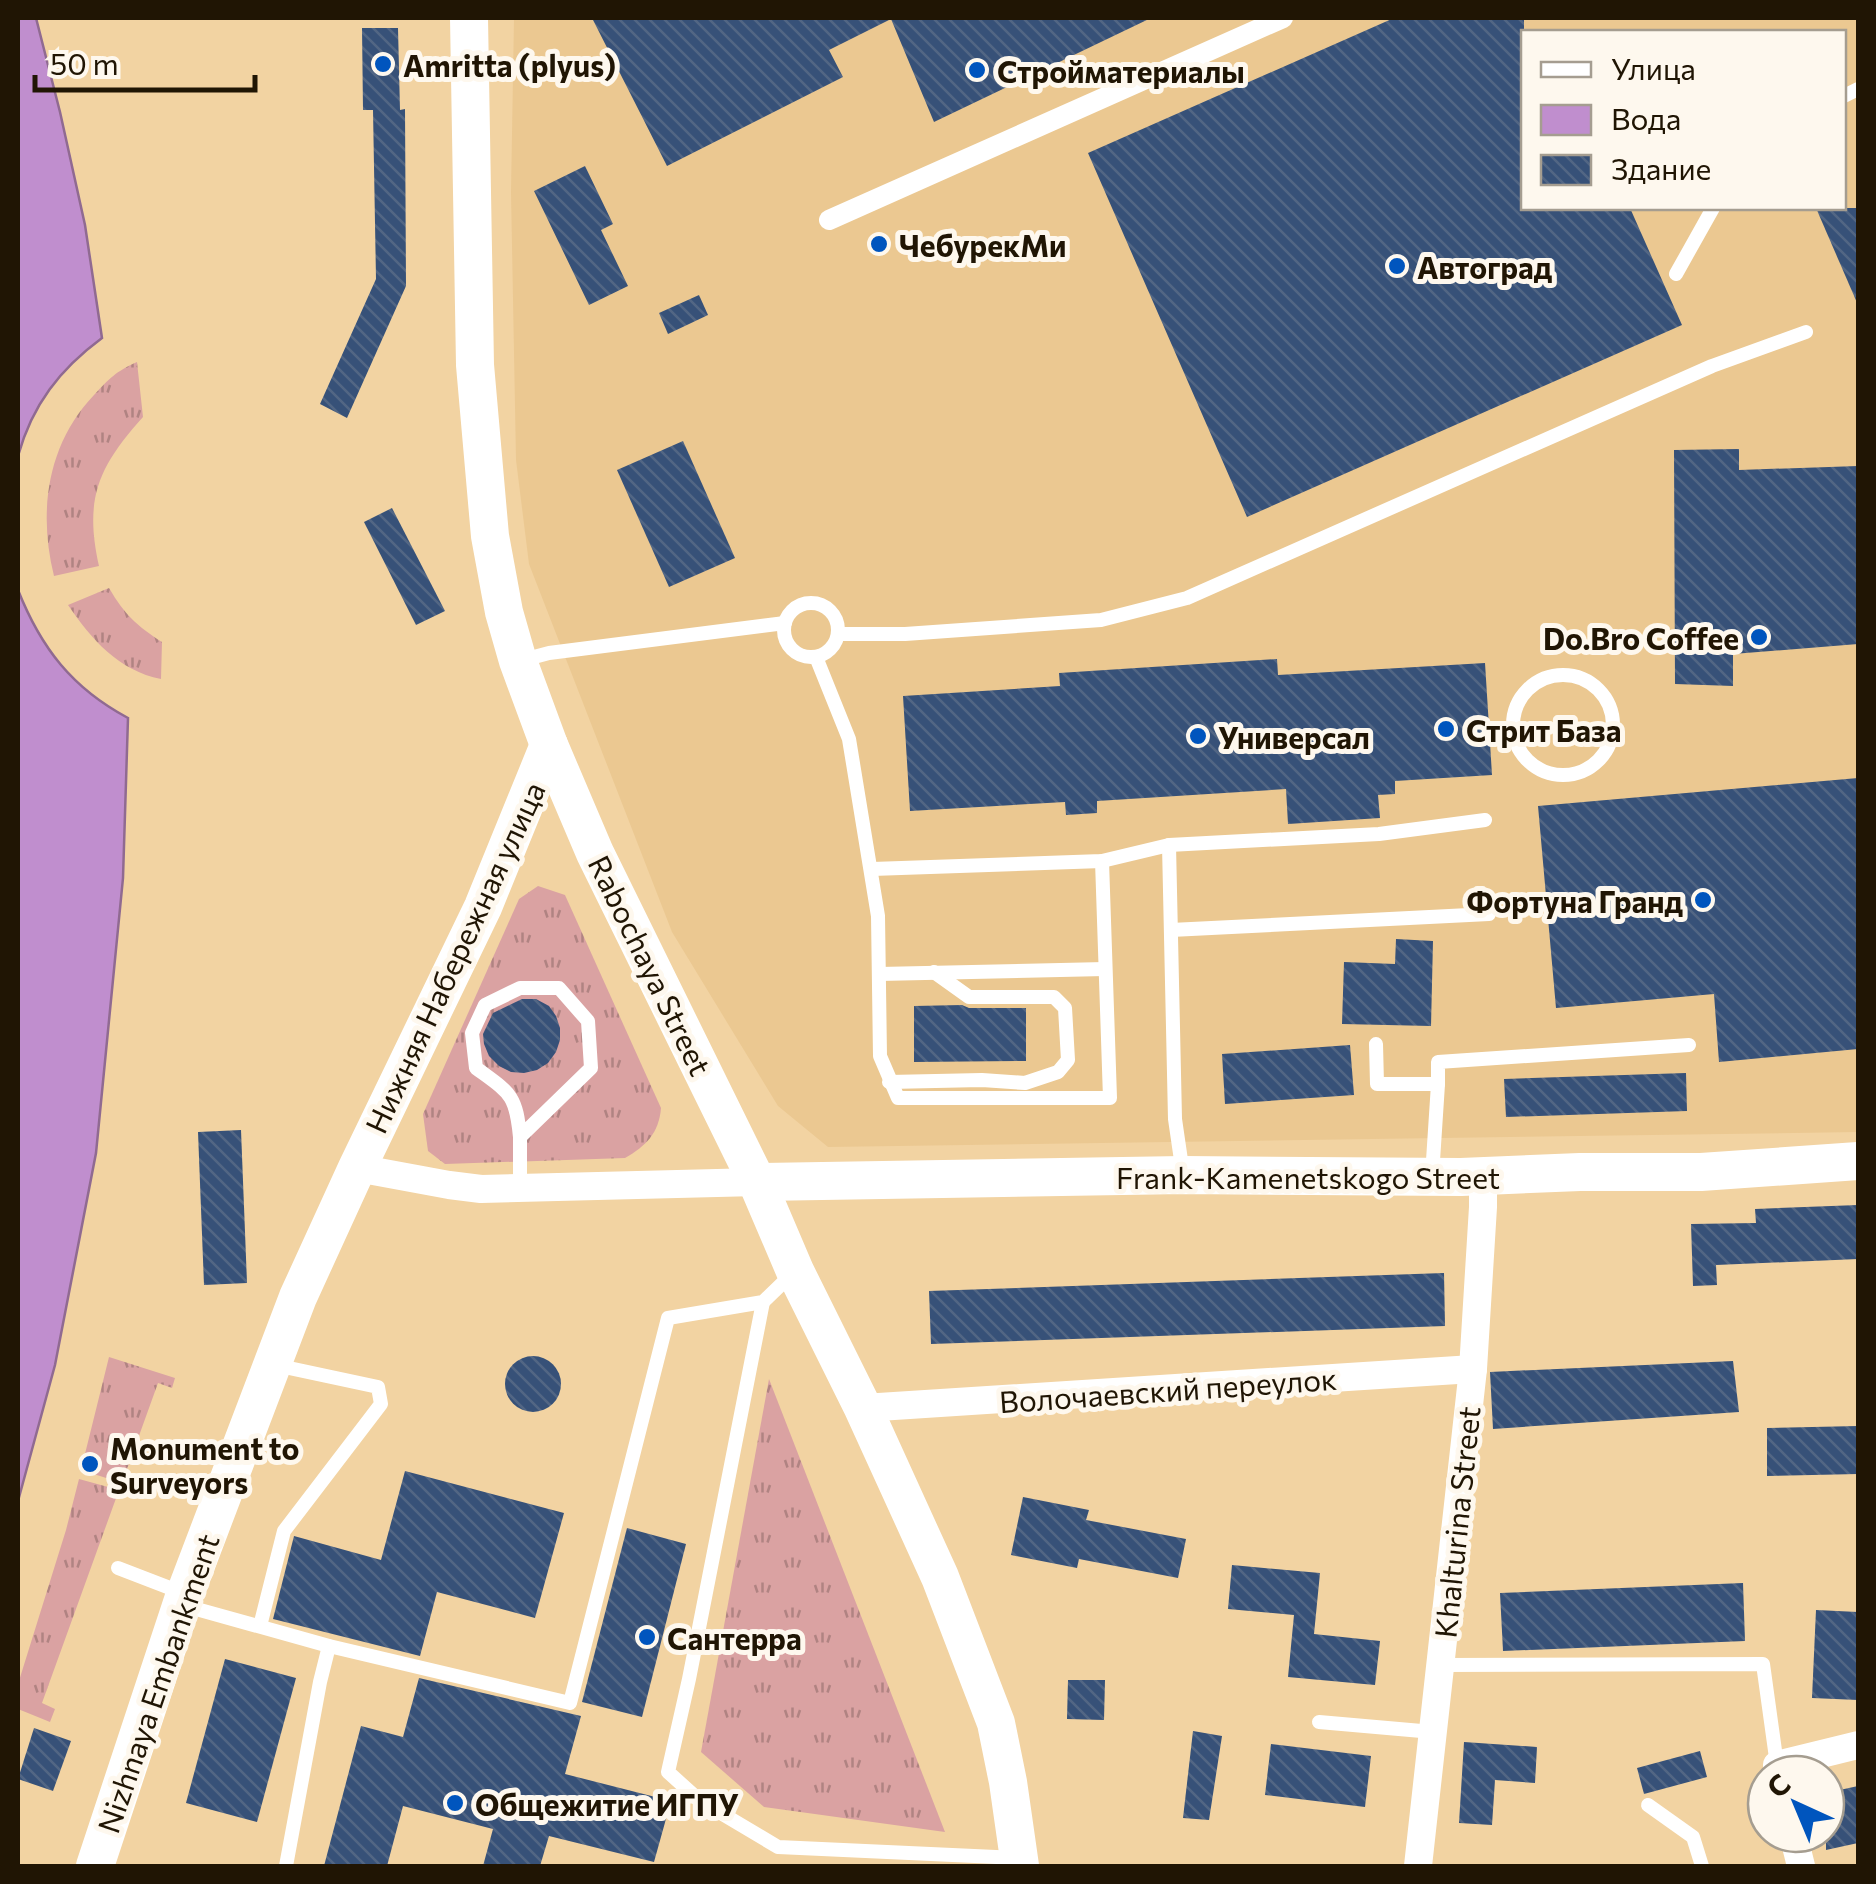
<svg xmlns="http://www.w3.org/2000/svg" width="1876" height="1884" font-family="Commissioner,sans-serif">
<defs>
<pattern id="grass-tufts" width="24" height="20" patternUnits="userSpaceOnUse" patternTransform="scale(2.5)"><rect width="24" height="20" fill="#daa2a2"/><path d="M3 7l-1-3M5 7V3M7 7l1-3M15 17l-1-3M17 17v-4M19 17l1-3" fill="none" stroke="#b08382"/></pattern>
<pattern id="building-back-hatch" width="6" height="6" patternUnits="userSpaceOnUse" patternTransform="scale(2.5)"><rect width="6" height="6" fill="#375178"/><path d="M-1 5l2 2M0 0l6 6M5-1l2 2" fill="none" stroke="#526684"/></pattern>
</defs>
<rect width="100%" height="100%" fill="#f2d3a2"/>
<path fill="#ebc891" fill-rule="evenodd" d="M514,18H1858V1132L828,1147L778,1106L672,932L529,564L516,460L511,192ZM1524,32H1844V208H1524Z"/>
<g fill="url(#grass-tufts)">
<path d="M137,362L143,417C98,467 84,499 99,566L54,576C38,512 47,444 94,395C110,378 115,372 137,362Z"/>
<path d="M109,588C125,615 136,625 162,642L161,679C119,671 91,639 68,605Z"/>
<path d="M538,886L565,895L661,1108C659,1133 646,1146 625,1158L445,1164L428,1151L423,1114L519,899Z"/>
<polygon points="109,1357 175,1378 172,1388 158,1383 122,1483 81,1470"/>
<polygon points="769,1379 945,1832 764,1807 701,1752"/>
<polygon points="79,1479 119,1490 42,1703 55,1709 50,1722 18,1709 18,1684 66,1530"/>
</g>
<g fill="#c08ece" stroke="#906a91" stroke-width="2.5">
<path d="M18,18H36L60,112L85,225L102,338C60,369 32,405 18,456Z"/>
<path d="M18,590C41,648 72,688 128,718L123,878L96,1153L55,1365L18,1501Z"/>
</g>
<g fill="url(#building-back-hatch)">
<polygon points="592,18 1151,18 934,122 891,19 829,50 843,77 667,166"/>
<polygon points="1394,18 1524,18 1524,208 1630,208 1682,325 1247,517 1088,153"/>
<polygon points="362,28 398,28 400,110 405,109 406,286 347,418 320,404 376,279 373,110 363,110"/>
<polygon points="585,166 613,224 601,230 628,286 589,305 534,191"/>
<polygon points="1816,208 1858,208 1858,305"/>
<polygon points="699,295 708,315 668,334 659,313"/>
<polygon points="683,441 735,558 669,587 617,470"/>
<polygon points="1739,449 1739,470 1858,466 1858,644 1733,654 1733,686 1675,684 1674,450"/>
<polygon points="392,508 445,611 416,625 364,522"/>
<polygon points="1277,659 1278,675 1485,663 1492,775 1395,781 1395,794 1378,795 1380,818 1288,824 1286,789 1097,801 1097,813 1066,815 1065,802 910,811 903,696 1060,686 1059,673"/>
<polygon points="1858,778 1858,1049 1719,1062 1714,994 1556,1008 1538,806"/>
<polygon points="1396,939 1433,941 1431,1026 1342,1024 1344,962 1395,964"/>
<polygon points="522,999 536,999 549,1006 556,1016 560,1028 560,1040 556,1052 548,1063 537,1070 524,1073 511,1072 499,1066 489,1056 484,1044 483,1034 493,1013"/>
<polygon points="962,1005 969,1008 1026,1008 1026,1061 914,1062 914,1006"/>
<polygon points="1350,1045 1354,1095 1225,1104 1222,1054"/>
<polygon points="1686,1073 1687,1111 1506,1117 1504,1079"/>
<polygon points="241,1130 247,1283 204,1285 198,1132"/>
<polygon points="1858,1205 1858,1259 1716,1265 1717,1285 1693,1286 1691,1224 1756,1223 1755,1209"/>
<polygon points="1444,1273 1445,1326 931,1344 929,1291"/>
<circle cx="533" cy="1384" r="28"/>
<polygon points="1733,1361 1739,1412 1493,1429 1490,1372"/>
<polygon points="1858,1426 1858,1474 1767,1476 1767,1428"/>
<polygon points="405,1471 564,1513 535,1618 437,1592 420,1656 273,1619 294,1536 381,1560"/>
<polygon points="1023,1497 1089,1510 1086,1520 1186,1539 1178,1578 1079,1559 1077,1568 1011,1555"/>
<polygon points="627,1528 686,1544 642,1717 582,1702"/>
<polygon points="1232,1565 1320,1573 1314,1634 1380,1641 1375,1685 1288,1677 1294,1615 1228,1609"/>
<polygon points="1743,1583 1745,1641 1503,1651 1500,1593"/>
<polygon points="1816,1610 1858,1612 1858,1700 1812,1698"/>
<polygon points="225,1659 296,1678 257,1822 186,1803"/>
<polygon points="419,1678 581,1716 565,1774 671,1801 654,1862 549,1836 540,1866 483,1866 493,1829 403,1806 387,1866 324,1866 361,1726 403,1737"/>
<polygon points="1068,1680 1105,1680 1104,1720 1067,1719"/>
<polygon points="34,1728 71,1741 53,1791 18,1779"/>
<polygon points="1193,1731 1222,1736 1209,1820 1183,1818"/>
<polygon points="1464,1742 1537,1747 1535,1783 1495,1780 1492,1825 1459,1823"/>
<polygon points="1271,1744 1371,1756 1365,1807 1265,1795"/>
<polygon points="1700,1751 1707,1777 1644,1794 1637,1768"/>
<polygon points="1858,1786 1858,1843 1826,1850 1826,1793"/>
</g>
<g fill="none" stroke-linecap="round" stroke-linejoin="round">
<g stroke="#fff" stroke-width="14">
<polyline points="1844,96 1858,89"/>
<polyline points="1676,274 1713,208"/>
<circle cx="811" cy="630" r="27"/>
<polyline points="838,634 905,634 1101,620 1187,598 1712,366 1806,332"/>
<polyline points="816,657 849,739 878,916 880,1056 898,1098 1110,1098 1102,861"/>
<polyline points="519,661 549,653 785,623"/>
<circle cx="1563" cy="725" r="50"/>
<polyline points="1169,845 1175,1119 1183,1174"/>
<polyline points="872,869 1102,861 1169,845 1379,834 1485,820"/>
<polyline points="1171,930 1489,914"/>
<polyline points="879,974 1105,969"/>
<path d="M520,988H559L588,1021L591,1068L520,1137C516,1094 510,1093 476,1068L472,1033L485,1005Z"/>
<polyline points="1376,1044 1377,1084 1438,1084 1432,1176"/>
<polyline points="889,1082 982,1080 1025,1083 1058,1072 1068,1060 1065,1008 1054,997 969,997 934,972"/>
<polyline points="1438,1084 1438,1062 1689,1045"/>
<polyline points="520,1137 520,1188"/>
<polyline points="763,1302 689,1679 668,1772 699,1800 778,1847 1019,1858"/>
<polyline points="118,1568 183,1593"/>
<polyline points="182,1605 329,1646 570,1703 668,1318 763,1302 792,1274"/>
<polyline points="260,1626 284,1531 381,1404 378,1387 275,1365"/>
<polyline points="1440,1665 1763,1664 1777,1765"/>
<polyline points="1319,1722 1433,1732"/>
<polyline points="1648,1805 1693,1837 1702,1866"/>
<polyline points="286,1866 320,1682 329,1646"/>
</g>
<polyline stroke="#fff" stroke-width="20" points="829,220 1283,18"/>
<g stroke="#fff" stroke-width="28">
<polyline points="357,1168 449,1185 481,1189 757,1182"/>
<polyline points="863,1408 1473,1369"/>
<polyline points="1779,1774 1777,1765 1858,1745"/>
<polyline points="1793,1834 1801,1866"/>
<polyline points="1418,1866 1473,1369 1483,1207 1483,1176"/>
</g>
<g stroke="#fff" stroke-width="38">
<polyline points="469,18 475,365 490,536 504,612 518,661 549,745 595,853 757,1182 795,1271 863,1408 940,1577 996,1723 1008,1782 1020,1866"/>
<polyline points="757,1182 1183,1175 1461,1177 1580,1172 1701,1172 1858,1161"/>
<polyline points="95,1866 185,1594 298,1297 357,1168 483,907 549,745"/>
</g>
</g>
<g fill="#0055be" stroke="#fef8ee" stroke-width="4">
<circle cx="383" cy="64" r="10"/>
<circle cx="977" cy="70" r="10"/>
<circle cx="879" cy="244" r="10"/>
<circle cx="1397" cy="266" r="10"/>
<circle cx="1759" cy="637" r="10"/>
<circle cx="1446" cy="729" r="10"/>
<circle cx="1198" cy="736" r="10"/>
<circle cx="1703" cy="900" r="10"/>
<circle cx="90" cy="1464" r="10"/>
<circle cx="647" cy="1637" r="10"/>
<circle cx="455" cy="1803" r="10"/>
</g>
<g text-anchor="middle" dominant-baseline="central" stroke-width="10" stroke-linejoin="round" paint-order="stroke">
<g font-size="30" font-weight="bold" fill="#201504" stroke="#fef8ee" text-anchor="start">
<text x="403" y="64">Amritta (plyus)</text>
<text x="997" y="70">Стройматериалы</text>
<text x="899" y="244">ЧебурекМи</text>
<text x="1417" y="266">Автоград</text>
<text x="1739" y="637" text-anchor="end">Do.Bro Coffee</text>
<text x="1466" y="729">Стрит База</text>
<text x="1218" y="736">Универсал</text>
<text x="1683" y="900" text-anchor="end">Фортуна Гранд</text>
<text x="110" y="1447">Monument to<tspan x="110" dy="34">Surveyors</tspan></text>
<text x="667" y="1637">Сантерра</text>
<text x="475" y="1803">Общежитие ИГПУ</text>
</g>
<g font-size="30" fill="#201504" stroke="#fef8ee">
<text transform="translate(454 957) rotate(-65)">Нижняя Набережная улица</text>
<text transform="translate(651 965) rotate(64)">Rabochaya Street</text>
<text x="1308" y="1176">Frank-Kamenetskogo Street</text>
<text transform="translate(1168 1389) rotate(-4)">Волочаевский переулок</text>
<text transform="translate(1456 1522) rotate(-84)">Khalturina Street</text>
<text transform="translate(157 1683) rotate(-71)">Nizhnaya Embankment</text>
</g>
</g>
<rect width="1876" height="1884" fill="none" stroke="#201504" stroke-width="40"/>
<rect x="1521" y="30" width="325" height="180" fill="#fef8ee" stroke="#a59d90" stroke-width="2.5"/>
<rect x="1541" y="62" width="50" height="15" fill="#ffffff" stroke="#a59d90" stroke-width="2.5"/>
<text x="1611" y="80" font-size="30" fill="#201504">Улица</text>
<rect x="1541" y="105" width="50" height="30" fill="#c08ece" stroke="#a59d90" stroke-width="2.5"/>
<text x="1611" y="130" font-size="30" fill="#201504">Вода</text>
<rect x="1541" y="155" width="50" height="30" fill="url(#building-back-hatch)" stroke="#a59d90" stroke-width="2.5"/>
<text x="1611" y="180" font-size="30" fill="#201504">Здание</text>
<g transform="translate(1796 1804) rotate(316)"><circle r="48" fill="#fef8ee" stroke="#a59d90" stroke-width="2.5"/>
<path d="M0-8L18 38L0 25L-18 38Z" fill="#0055be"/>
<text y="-15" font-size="28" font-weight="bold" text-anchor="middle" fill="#201504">С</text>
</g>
<path d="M35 75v15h220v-15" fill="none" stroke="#201504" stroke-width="5"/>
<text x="50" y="75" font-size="30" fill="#201504" stroke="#fef8ee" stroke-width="8" paint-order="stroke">50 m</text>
</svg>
